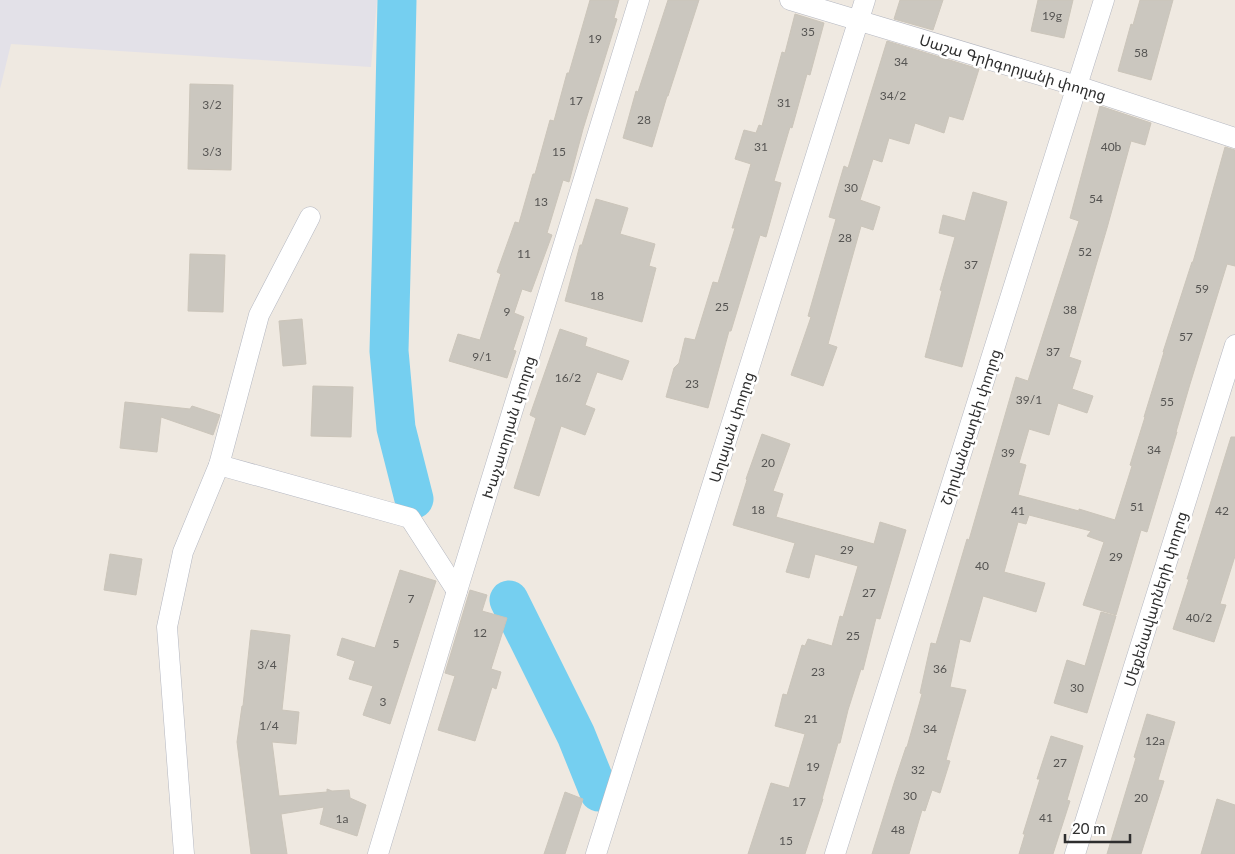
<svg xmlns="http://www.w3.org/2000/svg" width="1235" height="854" font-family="Lato,'Noto Sans Armenian',sans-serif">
<rect width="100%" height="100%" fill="#efe9e1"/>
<polygon fill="#e3e1e8" points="0,0 377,0 371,67 11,44 0,89"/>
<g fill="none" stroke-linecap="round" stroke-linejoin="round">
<g stroke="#75cff0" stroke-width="39">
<polyline points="397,0 392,233 389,351 396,428 414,499"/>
<polyline points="509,600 576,735 599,792"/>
</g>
</g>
<g fill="#cbc7bf" stroke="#cbc5ba">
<polygon points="590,0 619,0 614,18 617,19 583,129 569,182 563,180 547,233 552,235 531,292 522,289 514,313 524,317 513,350 516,351 507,378 449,361 458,334 480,340 501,274 497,272 515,222 519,223 533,174 535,174 550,120 554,121 567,73 569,73"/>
<polygon points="668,0 699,0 668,96 667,96 652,147 623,138 636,91 638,92"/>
<polygon points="900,0 943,0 933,30 894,19"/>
<polygon points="1038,0 1073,0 1064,38 1031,31"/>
<polygon points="1140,0 1173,0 1151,80 1118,71 1131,24 1133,25"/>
<polygon points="795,14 824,23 810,75 807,74 792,128 790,127 774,181 781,183 766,237 760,235 731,331 729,331 708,408 666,397 674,368 679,363 685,338 695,340 713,282 718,283 735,228 732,228 751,164 735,159 744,130 756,133 759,125 762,126 782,52 785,53"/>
<polygon points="887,41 979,69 963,120 949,116 944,133 915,123 909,144 889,138 882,162 873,159 860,200 880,207 873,230 861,226 828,344 837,347 823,386 791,375 811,317 808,316 836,219 829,217 844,166 848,168"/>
<polygon points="190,84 233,85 231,170 188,169"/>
<polygon points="1100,106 1151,123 1145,145 1131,141 1107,228 1069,357 1081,361 1072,389 1093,396 1087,413 1058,403 1049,435 1029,429 1019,463 1026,465 1018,495 1079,511 1079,509 1115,520 1132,466 1130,465 1145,417 1144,417 1164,352 1163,352 1192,262 1193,262 1225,147 1235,150 1235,266 1227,264 1190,384 1176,432 1177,432 1147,532 1141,530 1116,615 1083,605 1104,542 1087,536 1091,531 1029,515 1026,524 1018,522 1004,572 1045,583 1036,612 983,596 970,642 960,639 950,687 966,690 946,760 950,761 940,793 932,790 925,811 922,810 909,854 872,854 895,780 906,747 907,747 922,694 920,693 931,643 936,644 967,539 969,540 1016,377 1028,381 1079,221 1070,218"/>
<polygon points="973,192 1007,202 962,367 925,357 942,291 940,290 955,237 939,233 943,215 965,221"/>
<polygon points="596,199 628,208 620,234 655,244 649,266 656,268 642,322 565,301 580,245 582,245"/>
<polygon points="190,254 225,255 223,312 188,311"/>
<polygon points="302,319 306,364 283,366 279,321"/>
<polygon points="560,329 587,338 585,346 629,361 622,380 597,372 585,405 595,409 585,435 561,426 539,496 514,488 536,418 530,415"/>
<polygon points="313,386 353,387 351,437 311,436"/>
<polygon points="125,402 190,409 192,406 220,415 213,435 161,417 157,452 120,448"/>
<polygon points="762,434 790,444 773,491 783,494 776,517 874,544 880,522 906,530 880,619 876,618 863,670 861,669 848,710 840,743 838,743 822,799 823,799 805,854 748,854 771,783 789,788 805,734 775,726 783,694 787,695 802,645 805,646 808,639 832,646 840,616 843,617 858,566 815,554 809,578 786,572 795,543 733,525 747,480 746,479"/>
<polygon points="1231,437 1235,437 1235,556 1220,604 1226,605 1214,642 1173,629 1189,579 1187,579"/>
<polygon points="110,554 142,559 136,595 104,590"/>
<polygon points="400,570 436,581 390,724 363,715 373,686 349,679 355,661 337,655 342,638 375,648"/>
<polygon points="470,590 487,595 482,611 507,618 491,669 501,672 496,689 492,687 475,741 438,730 455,676 445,673"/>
<polygon points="1101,612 1116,616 1087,713 1054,703 1067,660 1085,666"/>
<polygon points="251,630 290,635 282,710 299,712 296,744 272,742 279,796 327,792 327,789 332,791 349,790 350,798 366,805 357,836 320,824 324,807 281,814 287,854 251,854 237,742 242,706 243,706"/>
<polygon points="1147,714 1175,722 1158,780 1164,781 1141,854 1107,854 1136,758 1134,757"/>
<polygon points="1051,736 1083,746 1067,800 1070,801 1053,854 1019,854 1025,834 1023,834 1040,779 1037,779"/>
<polygon points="565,792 583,799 565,854 544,854"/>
<polygon points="1217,799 1235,805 1235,854 1201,854"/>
</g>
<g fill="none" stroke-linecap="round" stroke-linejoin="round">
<defs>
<g id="street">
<polyline points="790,0 1077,86 1235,138"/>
<polyline points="219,465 410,518 457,591"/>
<polyline points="184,854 167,627 183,552 219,465 259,315 310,217"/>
<polyline points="378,854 457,591 639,0"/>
<polyline points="596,854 865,0"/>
<polyline points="835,854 1104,0"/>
<polyline points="1075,854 1235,345"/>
</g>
</defs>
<use href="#street" stroke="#b4b7c1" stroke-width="21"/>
<use href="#street" stroke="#fff" stroke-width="20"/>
</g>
<g text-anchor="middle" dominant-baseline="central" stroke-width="5" stroke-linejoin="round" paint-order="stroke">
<g font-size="12" fill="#555452">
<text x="1052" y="15">19g</text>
<text x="808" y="31">35</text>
<text x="595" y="38">19</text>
<text x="1141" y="52">58</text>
<text x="901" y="61">34</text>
<text x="893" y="95">34/2</text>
<text x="576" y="100">17</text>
<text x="784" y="102">31</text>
<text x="212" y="104">3/2</text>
<text x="644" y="119">28</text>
<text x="761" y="146">31</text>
<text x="1111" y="146">40b</text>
<text x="212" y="151">3/3</text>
<text x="559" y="151">15</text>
<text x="851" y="187">30</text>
<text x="1096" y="198">54</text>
<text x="541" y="201">13</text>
<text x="845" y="237">28</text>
<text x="1085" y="251">52</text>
<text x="524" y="253">11</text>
<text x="971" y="264">37</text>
<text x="1202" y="288">59</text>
<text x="597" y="295">18</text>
<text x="722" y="306">25</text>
<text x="1070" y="309">38</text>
<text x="507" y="311">9</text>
<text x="1186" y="336">57</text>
<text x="1053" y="351">37</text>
<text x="482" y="356">9/1</text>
<text x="568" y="377">16/2</text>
<text x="692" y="383">23</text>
<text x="1029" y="399">39/1</text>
<text x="1167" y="401">55</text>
<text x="1154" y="449">34</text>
<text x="1008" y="452">39</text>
<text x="768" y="462">20</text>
<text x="1137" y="506">51</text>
<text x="758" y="509">18</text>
<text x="1018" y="510">41</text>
<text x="1222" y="510">42</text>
<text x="847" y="549">29</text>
<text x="1116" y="556">29</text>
<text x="982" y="565">40</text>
<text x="869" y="592">27</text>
<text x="411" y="598">7</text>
<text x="1199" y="617">40/2</text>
<text x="480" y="632">12</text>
<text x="853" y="635">25</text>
<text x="396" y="643">5</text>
<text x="267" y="664">3/4</text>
<text x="940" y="668">36</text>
<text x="818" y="671">23</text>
<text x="1077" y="687">30</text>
<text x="383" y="701">3</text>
<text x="811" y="718">21</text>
<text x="269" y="725">1/4</text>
<text x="930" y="728">34</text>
<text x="1155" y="740">12а</text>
<text x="1060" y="762">27</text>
<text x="813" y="766">19</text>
<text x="918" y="769">32</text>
<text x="910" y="795">30</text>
<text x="1141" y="797">20</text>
<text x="799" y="801">17</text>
<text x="1046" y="817">41</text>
<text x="342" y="818">1a</text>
<text x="898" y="829">48</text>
<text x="786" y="840">15</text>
</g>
<g font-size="15" fill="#2e2e2e" stroke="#fff">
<text transform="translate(1013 67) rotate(17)">Սաշա Գրիգորյանի փողոց</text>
<text transform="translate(508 427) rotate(-73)">Խաչատրյան փողոց</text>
<text transform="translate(731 427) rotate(-72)">Աղայան փողոց</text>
<text transform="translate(970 427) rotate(-72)">Շիրվանզադեի փողոց</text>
<text transform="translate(1155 599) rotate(-73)">Մեքենավարների փողոց</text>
</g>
</g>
<path d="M1065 834v8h65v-8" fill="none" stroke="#2e2e2e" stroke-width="2.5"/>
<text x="1072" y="834" font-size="15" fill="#2e2e2e" stroke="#ffffff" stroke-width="4" paint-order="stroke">20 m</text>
</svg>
